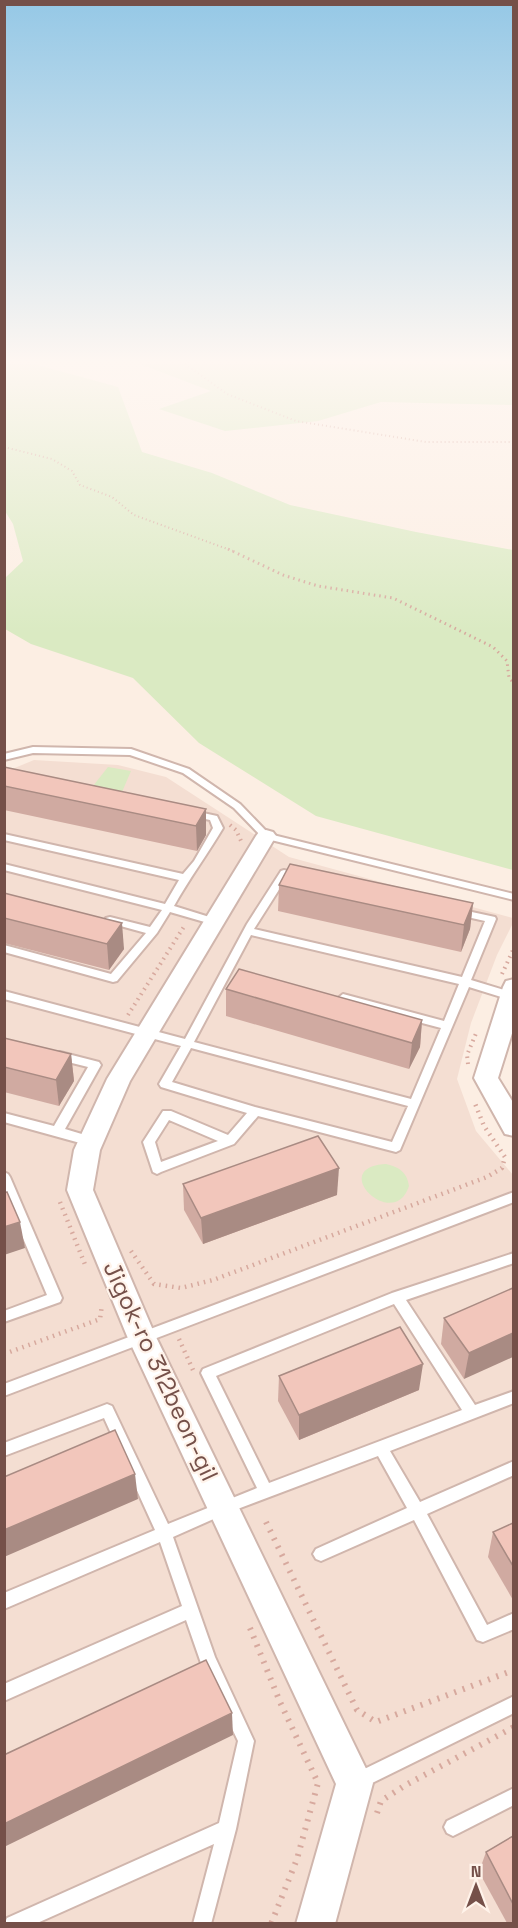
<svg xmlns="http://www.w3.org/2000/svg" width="518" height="1928" font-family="'Space Grotesk',sans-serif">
<rect width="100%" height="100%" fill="#fceee3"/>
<polygon fill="#f4ded2" points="34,760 118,765 166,777 289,857 513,918 513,923 497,955 471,1023 457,1079 476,1131 513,1175 513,1923 5,1924 5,772"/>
<g fill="#daeac2">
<polygon points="5,364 34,364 118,387 142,452 212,473 290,505 416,532 513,550 513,870 316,816 199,743 133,678 31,644 5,629 5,578 23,561 13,524 5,511"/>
<polygon points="140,364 513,364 513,405 381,402 318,421 225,431 159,409 211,391"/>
<polygon points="108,767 131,771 122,792 93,786"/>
<path d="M386,1164C399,1167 407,1172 409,1186C394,1233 326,1167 386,1164Z"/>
</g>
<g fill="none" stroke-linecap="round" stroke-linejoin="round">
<defs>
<g id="service">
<polygon points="33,747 131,749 189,769 240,804 269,834 514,894 514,900 263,838 234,808 183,773 130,755 33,753 4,760 4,754"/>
<path d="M194,811L217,816L223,828C207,855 189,879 174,906L219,920L220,922L219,924L215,925L170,912L157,933L117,981L113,982L4,952V945L111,974L146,933L106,922L105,920L106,918L110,917L150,927L162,910L4,870V864L165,904L179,880L4,840V834L183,874L194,861L213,828L210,820L191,816L189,814L191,812Z"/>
<path d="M284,870L300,874L302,876L297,879L287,877L254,929L462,977L485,921L454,914L453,912L458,909L495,917L496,919L471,980L514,993V999L511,1000L469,987L400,1150L396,1152L258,1116L234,1144L161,1172L157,1174L153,1172L143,1142L163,1111H171L228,1135L247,1113L161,1087L159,1084L181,1046L4,999V991L185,1039L247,924L281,871ZM251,935L459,984L444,1021L343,994L338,998L339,1001L441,1028L411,1099L194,1042ZM191,1048L408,1106L392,1142L255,1107L172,1082ZM169,1120L218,1141L161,1162L155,1142Z"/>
<polygon points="60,1052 99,1062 101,1065 65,1129 95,1138 97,1141 95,1144 91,1146 4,1122 4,1113 54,1126 88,1067 56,1059 54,1056 56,1053"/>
<polygon points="4,1172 8,1174 10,1177 62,1298 60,1302 4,1322 4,1311 47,1295 4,1193"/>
<polygon points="514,1192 514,1202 4,1396 4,1384"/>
<path d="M514,1253V1263L406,1300L475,1405L514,1391V1403L390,1451L420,1502L514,1461V1475L427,1514L487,1625L514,1613V1629L483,1642L477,1640L414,1520L321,1561L316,1559L313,1554L316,1549L407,1508L378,1456L227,1513L173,1537L215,1657L254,1741L236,1829L211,1924H193L214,1844L35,1924H4L7,1918L219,1823L238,1741L202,1666L186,1620L4,1701V1684L182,1606L160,1542L4,1609V1593L155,1530L104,1418L4,1456V1443L107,1404L112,1406L168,1524L257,1488L201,1373L203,1369L392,1293ZM394,1304L462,1410L269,1483L216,1376Z"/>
<polygon points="514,1696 514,1713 364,1787 358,1790 352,1787 349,1781 352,1775"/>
<polygon points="514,1788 514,1805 459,1833 453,1836 447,1833 444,1827 447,1821"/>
</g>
<g id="minor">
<polygon points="266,830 273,832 276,836 130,1081 100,1150 93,1190 155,1335 373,1783 335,1924 296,1924 336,1784 127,1336 67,1190 74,1150 107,1079 256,836 259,832"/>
<polygon points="514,979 514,1027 498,1078 514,1104 514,1136 505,1134 474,1078 503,987 506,981"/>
</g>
</defs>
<use href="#service" stroke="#d0b6ad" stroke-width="4"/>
<use href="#minor" stroke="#d0b6ad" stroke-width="4"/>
<g stroke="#d7a99e" stroke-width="2" stroke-dasharray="1 3" stroke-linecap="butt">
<polyline points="185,364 227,394 296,421 426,442 514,442"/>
<polyline points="4,447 52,459 72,471 80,485 112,497 134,515 233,551"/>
</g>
<polyline stroke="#d7a99e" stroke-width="3" stroke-dasharray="1.5 4" stroke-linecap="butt" points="228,549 283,575 318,586 393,598 493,647 507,661 509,678 514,683"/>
<g stroke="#d7a99e" stroke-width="4" stroke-dasharray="1.5 4.5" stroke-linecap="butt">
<polyline points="230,825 236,830 242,843"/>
<polyline points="502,974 514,948"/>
<polyline points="128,1015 185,925"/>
<polyline points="468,1064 467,1055 477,1031"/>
</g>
<g stroke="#d7a99e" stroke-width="4.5" stroke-dasharray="1.5 5" stroke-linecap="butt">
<polyline points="60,1202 86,1267"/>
<polyline points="131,1251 154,1284 181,1288 213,1280 487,1177 502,1168 505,1157 484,1126 474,1101"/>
<polyline points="179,1339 193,1370"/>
<polyline points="4,1354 100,1319 102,1305"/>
</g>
<g stroke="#d7a99e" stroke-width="6" stroke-dasharray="2 7" stroke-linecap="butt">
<polyline points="266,1522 357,1710 376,1722 514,1670"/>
<polyline points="250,1628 280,1702 318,1783 297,1859 271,1924"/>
<polyline points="377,1813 381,1801 404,1786 514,1727"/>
</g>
<use href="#service" fill="#fff" fill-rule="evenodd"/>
<use href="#minor" fill="#fff" fill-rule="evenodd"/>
</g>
<g fill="#d0aaa1">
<polygon points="4,767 206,809 206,835 197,851 4,810"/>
<polygon points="279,885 473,903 470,929 461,952 278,911"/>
<polygon points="4,893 124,949 109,970 4,943"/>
<polygon points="226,989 422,1020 420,1047 409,1069 226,1016"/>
<polygon points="4,1038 71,1054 74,1081 59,1106 4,1092"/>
<polygon points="183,1184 337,1195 203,1244 184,1210"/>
<polygon points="513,1288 464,1379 441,1344 444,1318"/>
<polygon points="279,1376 419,1390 299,1440 278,1401"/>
<polygon points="513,1523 513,1600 488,1557 493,1532"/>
<polygon points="513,1836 513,1923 507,1923 479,1872 486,1852"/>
</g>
<g fill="#a98b83">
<polygon points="206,809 206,835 197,851 196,826"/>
<polygon points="473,903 470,929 461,952 464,925"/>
<polygon points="122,923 124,949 109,970 107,944"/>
<polygon points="422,1020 420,1047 409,1069 412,1043"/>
<polygon points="71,1054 74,1081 59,1106 56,1080"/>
<polygon points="339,1168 337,1195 203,1244 201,1218"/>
<polygon points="20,1222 25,1248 4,1255 4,1227"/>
<polygon points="513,1333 513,1357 464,1379 469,1353"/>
<polygon points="423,1364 419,1390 299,1440 299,1415"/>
<polygon points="135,1474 138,1499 4,1557 4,1530"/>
<polygon points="232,1713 233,1735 4,1847 4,1824"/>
</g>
<g fill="#f2c6bb" stroke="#a98b83" stroke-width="1.5">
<polygon points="4,767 206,809 196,826 4,786"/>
<polygon points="290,864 473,903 464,925 279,885"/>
<polygon points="4,893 122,923 107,944 4,918"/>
<polygon points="239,969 422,1020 412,1043 226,989"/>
<polygon points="4,1038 71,1054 56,1080 4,1067"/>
<polygon points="318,1136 339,1168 201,1218 183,1184"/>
<polygon points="7,1192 20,1222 4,1227 4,1193"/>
<polygon points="513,1288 513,1333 469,1353 444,1318"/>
<polygon points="400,1327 423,1364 299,1415 279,1376"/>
<polygon points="115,1430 135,1474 4,1530 4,1477"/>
<polygon points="513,1523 513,1566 493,1532"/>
<polygon points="206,1660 232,1713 4,1824 4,1752 6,1754"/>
<polygon points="513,1836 513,1904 486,1852"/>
</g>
<linearGradient id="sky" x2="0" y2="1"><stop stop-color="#95c8e6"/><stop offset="0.57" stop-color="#fef7f2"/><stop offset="1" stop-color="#fef7f2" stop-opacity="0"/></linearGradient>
<rect width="518" height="634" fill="url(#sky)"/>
<g text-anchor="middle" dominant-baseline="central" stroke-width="4.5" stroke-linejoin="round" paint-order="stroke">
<g font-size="24" fill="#755049" stroke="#fff3ea">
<text transform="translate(161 1371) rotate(65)">Jigok-ro 312beon-gil</text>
</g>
</g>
<rect width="518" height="1928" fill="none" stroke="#755049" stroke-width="12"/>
<g transform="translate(476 1886)" stroke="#fff3ea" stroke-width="4.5" paint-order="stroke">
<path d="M0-4.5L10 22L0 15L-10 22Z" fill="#755049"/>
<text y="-9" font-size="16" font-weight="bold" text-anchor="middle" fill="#755049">N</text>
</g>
</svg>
